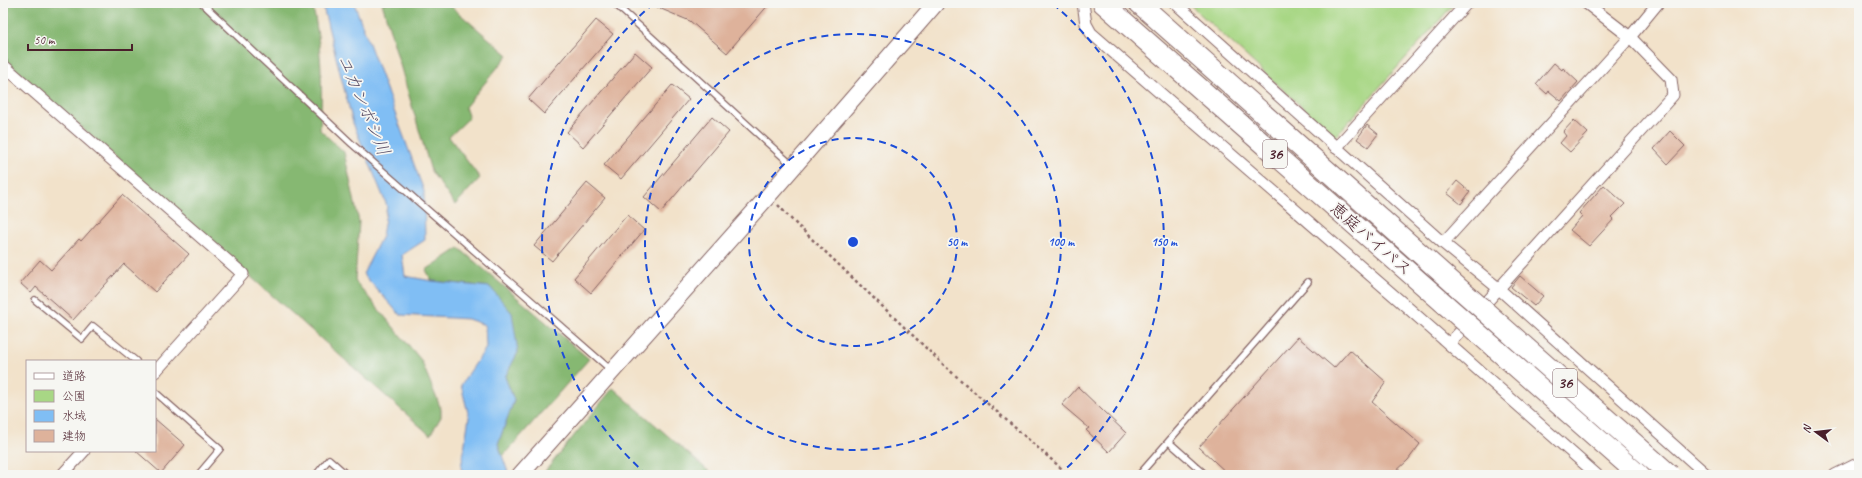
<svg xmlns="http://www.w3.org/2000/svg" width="1862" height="478" font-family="Caveat,'Klee One',sans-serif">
<rect width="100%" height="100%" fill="#f6f6f2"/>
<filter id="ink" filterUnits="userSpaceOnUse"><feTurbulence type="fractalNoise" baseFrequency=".025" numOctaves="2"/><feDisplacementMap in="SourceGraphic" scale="8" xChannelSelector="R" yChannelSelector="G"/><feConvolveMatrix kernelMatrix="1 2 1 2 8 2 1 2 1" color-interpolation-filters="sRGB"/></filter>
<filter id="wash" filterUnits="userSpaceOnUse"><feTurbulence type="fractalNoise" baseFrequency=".012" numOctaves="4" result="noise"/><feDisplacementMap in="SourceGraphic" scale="16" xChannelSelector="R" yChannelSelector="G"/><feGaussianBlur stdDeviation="0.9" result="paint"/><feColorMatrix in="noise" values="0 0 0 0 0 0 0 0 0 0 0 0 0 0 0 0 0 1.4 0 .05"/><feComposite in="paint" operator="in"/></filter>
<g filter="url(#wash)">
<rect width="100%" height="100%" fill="#f2e2ca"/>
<polygon fill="#a8d785" stroke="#797b58" points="1188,3 1453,3 1454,4 1335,137"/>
<g fill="#86b872" stroke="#686c4e">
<path d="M3,3H312C322,46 323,87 320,130L344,152L359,222L355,281L421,360L441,409V417L430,435L3,58Z"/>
<polygon points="382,3 447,3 508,55 465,107 469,118 449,137 480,178 455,205 431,171"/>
<polygon points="459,248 589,359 502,457 498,444 514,400 505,377 518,352 490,287 432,281 426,270"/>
<polygon points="613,388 713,475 542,475"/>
</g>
<polygon fill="#80bef4" stroke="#656e90" points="322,3 354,3 424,191 425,240 402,255 405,276 432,281 490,287 512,313 518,352 505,377 514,400 498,444 509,475 463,475 461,468 469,417 461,385 486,348 485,325 468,319 400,315 363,274 382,236 387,206 353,123"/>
<g id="blocks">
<g fill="#deb29b">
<polygon points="647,3 770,3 727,53 690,21"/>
<polygon points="596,20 613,34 544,114 528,99"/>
<polygon points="635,52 652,67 583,147 567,132"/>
<polygon points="1554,63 1562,70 1563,68 1578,82 1561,101 1549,91 1547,94 1536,84"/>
<polygon points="672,85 689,99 621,179 604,165"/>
<polygon points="712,117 729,132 661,212 644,197"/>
<polygon points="1574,120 1588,133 1570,152 1560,143 1566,136 1563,132"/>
<polygon points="1367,125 1378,134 1368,147 1357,139"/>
<polygon points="1670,131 1685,146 1668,164 1654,149"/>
<polygon points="1457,181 1470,192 1461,204 1447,193"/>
<polygon points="587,183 605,198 552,261 534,246"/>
<polygon points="1604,185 1625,204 1612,217 1614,219 1589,246 1570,230 1582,216 1579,213"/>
<polygon points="122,195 189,254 155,292 124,264 73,320 36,287 31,293 20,283 40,260 51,270 79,239 81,241"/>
<polygon points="627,215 644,230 591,293 574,278"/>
<polygon points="1520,276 1543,296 1534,306 1511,287"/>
<polygon points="1298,337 1334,368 1350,350 1386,382 1372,402 1420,444 1408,460 1392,475 1229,475 1199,447"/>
<polygon points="1078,387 1126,433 1109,452 1086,430 1089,428 1062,405"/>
<polygon points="155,419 185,445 161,473 136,451 155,451"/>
</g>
</g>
</g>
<g filter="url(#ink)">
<use href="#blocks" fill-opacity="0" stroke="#856363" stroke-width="1"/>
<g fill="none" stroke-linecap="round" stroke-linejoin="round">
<defs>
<g id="lane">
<polyline points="202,3 352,144 611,370"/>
<polyline points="614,3 793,166"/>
<polyline points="35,300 82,339 93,326 136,361"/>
<polyline points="155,392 220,449 198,475"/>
<polyline points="1169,442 1206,475"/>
<polyline points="316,475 329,459 347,475"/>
<polyline points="1139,475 1308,282"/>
</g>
<g id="street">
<polyline points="1083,3 1086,24 1091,33 1399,300 1597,475"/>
<polyline points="1175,3 1443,243 1498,288 1707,475"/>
<polyline points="3,65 243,274 155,372"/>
<polyline points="1336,148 1467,3"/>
<polyline points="1443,243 1630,37 1658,3"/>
<polyline points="1449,344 1673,95 1671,79 1630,37 1586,3"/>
<polyline points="62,475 84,451"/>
<polyline points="1835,475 1859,463"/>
</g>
<polyline id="secondary" points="520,475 769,195 936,3"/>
<g id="highway">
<polyline points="1103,3 1447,306"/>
<polyline points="1139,3 1461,290"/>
</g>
</defs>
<use href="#lane" stroke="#856363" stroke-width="8"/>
<use href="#street" stroke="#856363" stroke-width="13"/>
<use href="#secondary" stroke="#856363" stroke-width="18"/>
<use href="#highway" stroke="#856363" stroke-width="22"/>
<polyline stroke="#856363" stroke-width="2.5" stroke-dasharray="3 3" stroke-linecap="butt" points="778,205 792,220 948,369 1069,475"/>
<use href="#lane" stroke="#fff" stroke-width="5.5"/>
<use href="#street" stroke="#fff" stroke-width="11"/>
<use href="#secondary" stroke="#fff" stroke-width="16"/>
<use href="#highway" stroke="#fff" stroke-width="20"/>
<defs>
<g id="highway-bridge">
<polyline points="1461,290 1670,475"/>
<polyline points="1447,306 1639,475"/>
</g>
</defs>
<use href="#highway-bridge" stroke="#856363" stroke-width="22" stroke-linecap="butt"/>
<use href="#highway-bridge" stroke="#fff" stroke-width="20"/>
</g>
</g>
<g fill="none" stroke="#1d4ed8" stroke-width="2" stroke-dasharray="7 5">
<circle cx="853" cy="242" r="104"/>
<circle cx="853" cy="242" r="208"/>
<path d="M647 475A311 311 0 0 1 653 4M1053 4A311 311 0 0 1 1059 475"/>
</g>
<g text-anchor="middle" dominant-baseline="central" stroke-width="3.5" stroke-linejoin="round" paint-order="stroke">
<g fill="#f6f6f2" stroke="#7e6067" stroke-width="1">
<rect x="1263" y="140" width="24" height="28" rx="3"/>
<rect x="1553" y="369" width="24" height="28" rx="3"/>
</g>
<g font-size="16" font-weight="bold" fill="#4a1f2b">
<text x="1275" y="154">36</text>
<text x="1565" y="383">36</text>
</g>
<g font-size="17" fill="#4a1f2b" stroke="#f6f6f2">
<text transform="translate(1371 239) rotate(41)">恵庭バイパス</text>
</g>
<g font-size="18" font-style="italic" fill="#5a4f67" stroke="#f6f6f2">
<text transform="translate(364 105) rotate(67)">ユカンボシ川</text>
</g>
</g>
<circle cx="853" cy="242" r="6" fill="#1d4ed8" stroke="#f6f6f2" stroke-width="2"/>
<g font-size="12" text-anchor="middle" font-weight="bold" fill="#1d4ed8" stroke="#f6f6f2" stroke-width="3.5" stroke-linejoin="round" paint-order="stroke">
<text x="957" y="246">50 m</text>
<text x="1061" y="246">100 m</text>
<text x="1164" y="246">150 m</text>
</g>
<rect width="1862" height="478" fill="none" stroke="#f6f6f2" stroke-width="16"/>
<rect x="26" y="360" width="130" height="92" fill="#f6f6f2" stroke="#b1a0a2"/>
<rect x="34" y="373" width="20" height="6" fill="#ffffff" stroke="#b1a0a2"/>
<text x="62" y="380" font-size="12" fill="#4a1f2b">道路</text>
<rect x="34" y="390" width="20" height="12" fill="#a8d785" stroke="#b1a0a2"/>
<text x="62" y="400" font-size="12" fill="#4a1f2b">公園</text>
<rect x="34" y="410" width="20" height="12" fill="#80bef4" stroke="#b1a0a2"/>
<text x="62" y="420" font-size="12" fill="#4a1f2b">水域</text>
<rect x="34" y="430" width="20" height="12" fill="#deb29b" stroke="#b1a0a2"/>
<text x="62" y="440" font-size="12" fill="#4a1f2b">建物</text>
<g transform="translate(1816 432) rotate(285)" stroke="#f6f6f2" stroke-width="3" paint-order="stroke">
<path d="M0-3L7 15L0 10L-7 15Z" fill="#4a1f2b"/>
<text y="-6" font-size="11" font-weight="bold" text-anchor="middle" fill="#4a1f2b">N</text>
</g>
<path d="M28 44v6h104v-6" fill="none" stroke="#4a1f2b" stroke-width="2"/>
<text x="34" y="44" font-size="12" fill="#4a1f2b" stroke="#f6f6f2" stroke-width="3" paint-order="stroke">50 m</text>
</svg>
